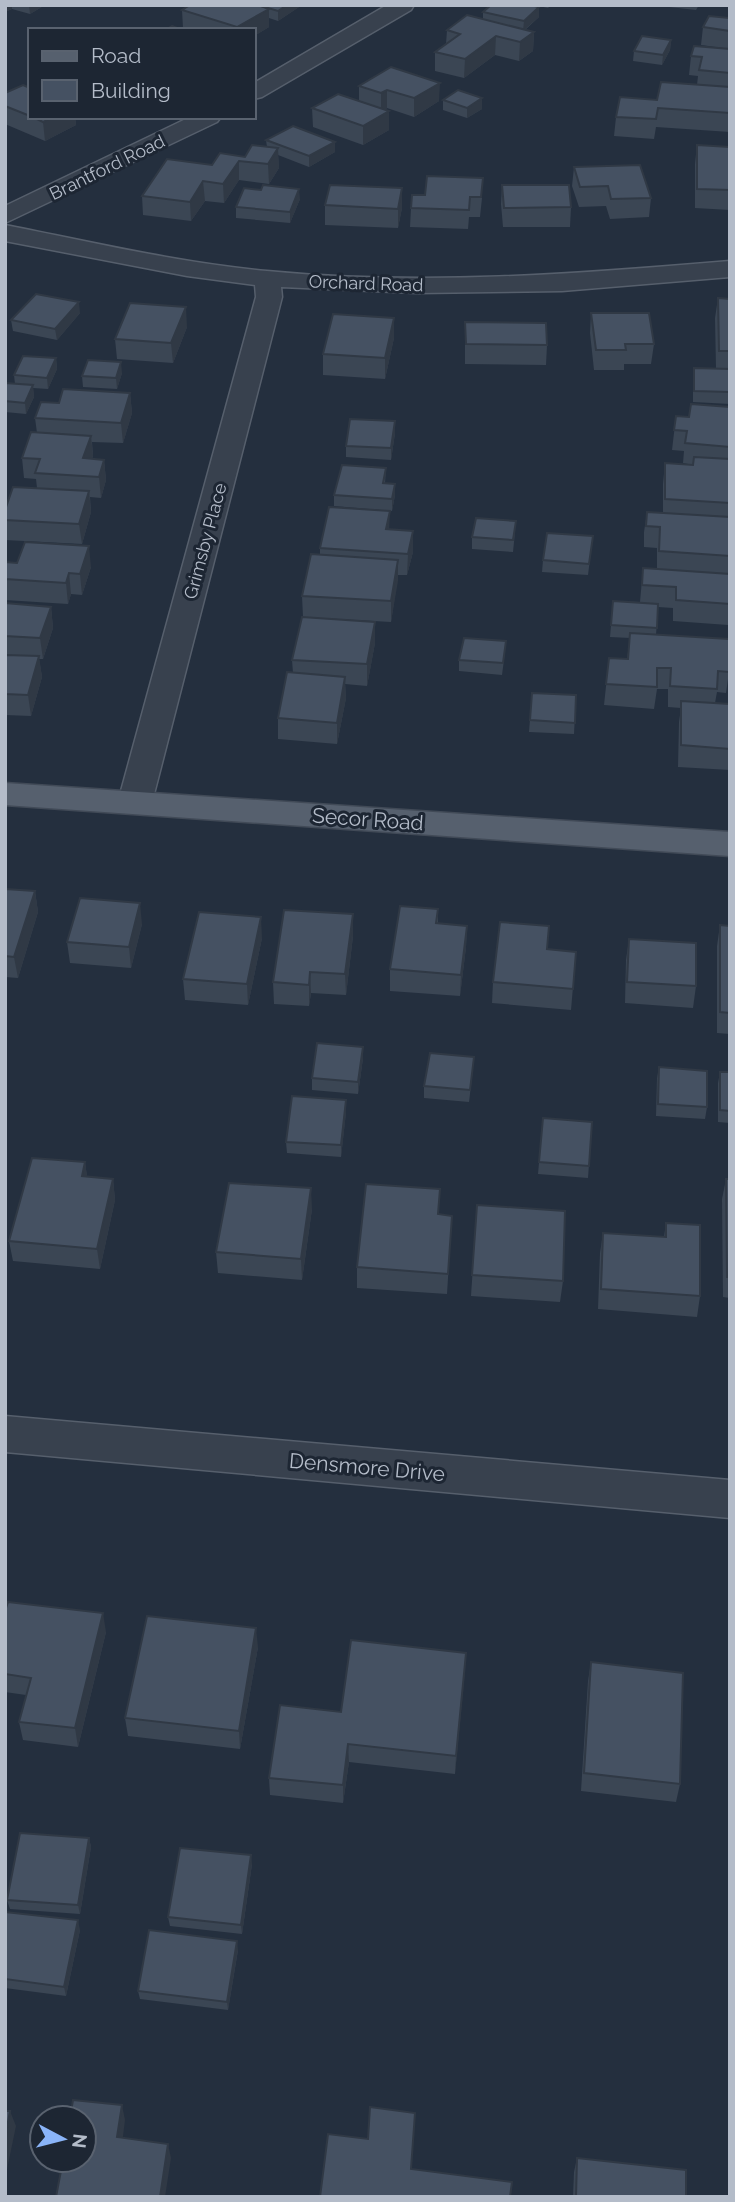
<svg xmlns="http://www.w3.org/2000/svg" width="735" height="2202" font-family="Raleway,sans-serif">
<rect width="100%" height="100%" fill="#242f3e"/>
<g fill="none" stroke-linecap="round" stroke-linejoin="round">
<defs>
<g id="street">
<polygon points="387,5 414,5 411,10 262,97 254,99 254,83"/>
<polygon points="190,117 221,117 217,122 5,223 5,206"/>
<path d="M5,225C92,242 179,263 267,271C421,286 577,274 730,261V277L562,291L417,293L281,287L282,297L152,802L147,810L135,813L123,810L118,802L256,297L255,285L187,276L5,241Z"/>
<polygon points="5,1416 730,1480 730,1518 5,1452"/>
</g>
<polygon id="primary" points="5,783 730,832 730,856 5,805"/>
</defs>
<use href="#street" stroke="#565f6c" stroke-width="3"/>
<use href="#primary" stroke="#414a57" stroke-width="3"/>
<use href="#street" fill="#38414e" fill-rule="evenodd"/>
<use href="#primary" fill="#56606e" fill-rule="evenodd"/>
</g>
<g fill="#3b4654">
<polygon points="5,5 45,5 30,14 12,9 5,12"/>
<polygon points="302,5 278,21 269,18 269,27 254,36 254,30 188,30 183,28 182,10"/>
<polygon points="534,5 551,5 548,8"/>
<polygon points="669,5 699,5 696,10 669,7"/>
<polygon points="539,7 539,17 525,30 534,32 533,51 519,61 495,55 464,78 435,71 435,52 446,44 447,30 483,19 483,12"/>
<polygon points="730,16 730,49 701,45 703,27 729,18"/>
<polygon points="671,40 670,50 662,65 633,61 634,51"/>
<polygon points="730,49 730,132 656,127 654,139 614,136 616,117 697,85 698,76 689,75 691,56"/>
<polygon points="391,67 439,101 414,117 387,108 385,110 389,111 389,130 363,145 313,127 312,108 359,101 359,86"/>
<polygon points="30,88 30,117 75,117 76,125 45,141 5,124 5,93"/>
<polygon points="443,100 482,109 467,118 443,110"/>
<polygon points="266,140 335,152 309,167 278,155 279,168 269,184 239,180 224,203 205,201 191,221 143,215 142,196 212,165 245,157 267,147"/>
<polygon points="697,145 730,147 730,210 695,208 695,164"/>
<polygon points="574,167 651,198 649,217 610,219 606,206 579,207 572,186"/>
<polygon points="502,185 571,207 570,227 503,227 501,204"/>
<polygon points="402,188 402,208 398,228 325,225 325,205"/>
<polygon points="412,195 482,198 480,217 469,217 468,229 410,227 411,208"/>
<polygon points="300,199 290,223 236,218 236,207"/>
<polygon points="718,298 730,299 730,404 693,402 693,379 694,368 716,369 715,318"/>
<polygon points="80,313 57,340 13,331 11,320"/>
<polygon points="591,313 654,344 651,364 624,364 624,370 594,370 590,333"/>
<polygon points="394,318 394,338 385,379 323,375 323,354"/>
<polygon points="465,322 547,345 546,365 465,364"/>
<polygon points="187,327 173,363 117,359 115,339"/>
<polygon points="56,358 57,369 48,389 33,388 34,397 26,414 5,412 5,383 15,384 14,375"/>
<polygon points="122,373 117,389 83,387 82,376"/>
<polygon points="130,393 132,413 123,443 92,442 93,456 92,459 104,460 106,480 101,498 90,497 91,512 82,544 5,540 5,510 37,488 36,479 24,478 22,458 37,433 35,418 59,403"/>
<polygon points="730,407 730,562 728,574 730,574 730,611 728,625 673,621 673,608 658,607 656,635 729,672 726,693 717,692 715,703 730,704 730,770 678,767 679,722 681,708 668,707 668,689 657,689 654,709 604,705 609,658 627,659 630,638 610,637 613,601 640,602 643,568 657,569 657,548 644,547 644,532 647,512 663,513 663,484 665,463 693,465 683,463 684,451 672,450 676,416 689,417"/>
<polygon points="395,433 391,460 346,457 346,446"/>
<polygon points="386,468 385,483 395,495 392,511 334,506 334,495"/>
<polygon points="389,530 413,552 407,575 398,575 391,622 303,617 302,596 320,555 320,548"/>
<polygon points="515,532 513,552 472,549 472,537"/>
<polygon points="593,536 588,575 542,572 543,560"/>
<polygon points="5,562 91,567 82,595 71,594 68,604 5,600"/>
<polygon points="5,603 51,607 53,628 43,659 39,659 42,677 31,716 5,715"/>
<polygon points="375,622 375,643 367,686 345,684 346,698 337,744 278,739 278,718 293,673 292,660"/>
<polygon points="505,652 502,675 459,671 459,660"/>
<polygon points="532,693 576,695 574,734 529,732"/>
<polygon points="5,889 35,891 38,912 18,978 5,977"/>
<polygon points="438,909 438,923 467,926 466,947 460,996 390,991 390,969"/>
<polygon points="353,914 353,936 346,995 311,993 309,1006 274,1004 273,982"/>
<polygon points="142,924 131,968 70,963 67,942"/>
<polygon points="720,925 730,926 730,1034 717,1033 717,946"/>
<polygon points="262,938 248,1005 185,1000 183,979"/>
<polygon points="629,939 696,986 693,1008 625,1003 626,960"/>
<polygon points="547,949 576,952 571,1010 492,1003 493,982"/>
<polygon points="363,1058 358,1094 312,1090 312,1078"/>
<polygon points="659,1067 707,1107 705,1119 656,1116 657,1078"/>
<polygon points="473,1069 469,1102 424,1098 424,1086"/>
<polygon points="720,1072 730,1072 730,1123 718,1122 718,1083"/>
<polygon points="346,1112 341,1157 287,1153 286,1142"/>
<polygon points="543,1118 592,1122 588,1178 538,1174"/>
<polygon points="85,1162 87,1177 113,1179 115,1200 100,1269 13,1261 9,1241"/>
<polygon points="726,1179 730,1179 730,1298 723,1297 722,1199"/>
<polygon points="477,1205 563,1281 560,1302 471,1296"/>
<polygon points="312,1209 302,1280 218,1273 216,1252"/>
<polygon points="439,1214 452,1216 447,1294 357,1288 357,1267"/>
<polygon points="666,1223 700,1296 697,1317 598,1309 600,1253 603,1233 664,1237"/>
<polygon points="5,1611 106,1632 78,1747 23,1740 19,1722 26,1695 5,1692"/>
<polygon points="258,1647 240,1749 128,1736 125,1718"/>
<polygon points="466,1653 455,1774 349,1762 343,1803 270,1795 269,1778 341,1712"/>
<polygon points="591,1662 680,1784 676,1802 581,1791 588,1681"/>
<polygon points="89,1838 91,1847 80,1914 10,1909 7,1900"/>
<polygon points="252,1864 242,1934 170,1926 168,1917"/>
<polygon points="5,1912 80,1930 66,1996 5,1988"/>
<polygon points="238,1950 228,2010 140,1999 138,1991"/>
<polygon points="577,2158 686,2197 573,2197 574,2172"/>
</g>
<g fill="#303945">
<polygon points="5,5 12,5 12,9 5,12"/>
<polygon points="29,5 45,5 30,14"/>
<polygon points="287,5 302,5 278,21 278,11"/>
<polygon points="539,7 539,17 523,31 524,21"/>
<polygon points="269,9 269,27 254,36 254,30 237,30 237,27"/>
<polygon points="534,32 533,51 519,61 520,42"/>
<polygon points="496,36 495,55 464,78 465,59"/>
<polygon points="671,40 670,50 662,65 663,55"/>
<polygon points="440,83 439,101 414,117 414,98"/>
<polygon points="387,90 387,108 381,112 381,93"/>
<polygon points="482,98 482,109 467,118 467,108"/>
<polygon points="389,111 389,130 363,145 363,126"/>
<polygon points="52,117 75,117 76,125 45,141 43,122"/>
<polygon points="335,142 335,152 309,167 309,156"/>
<polygon points="278,148 279,168 269,184 268,164"/>
<polygon points="239,161 239,180 224,203 223,184"/>
<polygon points="203,181 205,201 191,221 190,202"/>
<polygon points="402,188 402,208 398,228 398,209"/>
<polygon points="299,189 300,199 290,223 290,212"/>
<polygon points="79,302 80,313 57,340 55,329"/>
<polygon points="186,307 187,327 173,363 171,343"/>
<polygon points="394,318 394,338 385,379 385,358"/>
<polygon points="56,358 57,369 48,389 47,378"/>
<polygon points="121,362 122,373 117,389 116,378"/>
<polygon points="33,385 34,397 26,414 25,403"/>
<polygon points="130,393 132,413 123,443 121,423"/>
<polygon points="395,421 395,433 391,460 391,448"/>
<polygon points="91,436 93,456 86,476 83,458"/>
<polygon points="104,460 106,480 101,498 99,477"/>
<polygon points="395,484 395,495 392,511 392,499"/>
<polygon points="89,491 91,512 82,544 79,524"/>
<polygon points="390,511 389,532 386,529"/>
<polygon points="413,531 413,552 407,575 408,554"/>
<polygon points="89,546 91,567 82,595 80,574"/>
<polygon points="398,560 398,581 391,622 391,601"/>
<polygon points="69,573 71,594 68,604 66,583"/>
<polygon points="51,607 53,628 43,659 40,638"/>
<polygon points="375,622 375,643 367,686 367,664"/>
<polygon points="39,656 42,677 31,716 28,695"/>
<polygon points="345,677 346,698 337,744 337,723"/>
<polygon points="35,891 38,912 18,978 14,957"/>
<polygon points="140,903 142,924 131,968 129,947"/>
<polygon points="353,914 353,936 346,995 345,974"/>
<polygon points="261,917 262,938 248,1005 247,984"/>
<polygon points="467,926 466,947 460,996 461,975"/>
<polygon points="310,972 311,993 309,1006 309,985"/>
<polygon points="363,1047 363,1058 358,1094 358,1082"/>
<polygon points="346,1100 346,1112 341,1157 341,1145"/>
<polygon points="85,1162 88,1183 82,1176"/>
<polygon points="113,1179 115,1200 100,1269 97,1249"/>
<polygon points="311,1188 312,1209 302,1280 301,1259"/>
<polygon points="103,1613 106,1632 78,1747 75,1728"/>
<polygon points="256,1628 258,1647 240,1749 239,1731"/>
<polygon points="466,1653 465,1672 455,1774 456,1756"/>
<polygon points="348,1744 349,1762 343,1803 343,1785"/>
<polygon points="89,1838 91,1847 80,1914 78,1905"/>
<polygon points="251,1855 252,1864 242,1934 241,1925"/>
<polygon points="78,1920 80,1930 66,1996 64,1987"/>
<polygon points="237,1941 238,1950 228,2010 227,2002"/>
<polygon points="122,2105 125,2120 121,2152 117,2137"/>
<polygon points="10,2111 16,2126 5,2179 5,2138"/>
<polygon points="168,2144 171,2158 165,2197 160,2197"/>
</g>
<g fill="#455162" stroke="#303945" stroke-width="2">
<polygon points="190,5 258,5 269,9 237,27 182,10"/>
<polygon points="258,5 287,5 278,11"/>
<polygon points="491,5 530,5 539,7 524,21 483,12"/>
<polygon points="467,15 534,32 520,42 496,36 465,59 435,52 460,34 447,30"/>
<polygon points="709,16 729,18 730,16 730,31 703,27"/>
<polygon points="172,26 182,30 165,30"/>
<polygon points="642,36 671,40 663,55 634,51"/>
<polygon points="694,46 730,49 730,73 699,70 702,57 691,56"/>
<polygon points="391,67 440,83 414,98 387,90 381,93 359,86"/>
<polygon points="661,82 730,87 730,113 658,108 656,119 616,117 620,97 657,100"/>
<polygon points="23,85 30,88 30,116 5,106 5,93"/>
<polygon points="458,90 482,98 467,108 443,100"/>
<polygon points="338,94 389,111 363,126 312,108"/>
<polygon points="33,117 52,117 43,122"/>
<polygon points="293,126 335,142 309,156 266,140"/>
<polygon points="252,145 278,148 268,164 239,161 223,184 203,181 190,202 142,196 167,159 212,165 220,153 245,157"/>
<polygon points="697,145 730,147 730,190 697,189"/>
<polygon points="640,165 651,198 611,199 608,186 580,187 574,167"/>
<polygon points="427,176 483,178 481,197 470,197 469,210 411,208 412,195 425,195"/>
<polygon points="263,185 299,189 290,212 236,207 244,188 261,190"/>
<polygon points="330,185 402,188 398,209 325,205"/>
<polygon points="502,185 569,185 571,207 504,208"/>
<polygon points="36,294 79,302 55,329 11,320"/>
<polygon points="718,298 730,299 730,351 719,351"/>
<polygon points="130,303 186,307 171,343 115,339"/>
<polygon points="591,313 649,313 654,344 625,344 626,350 596,350"/>
<polygon points="333,314 394,318 385,358 323,354"/>
<polygon points="465,322 546,323 547,345 466,344"/>
<polygon points="23,356 56,358 47,378 14,375"/>
<polygon points="88,360 121,362 116,378 82,376"/>
<polygon points="694,368 730,369 730,392 694,391"/>
<polygon points="5,383 33,385 25,403 5,401"/>
<polygon points="63,389 130,393 121,423 35,418 41,402 59,403"/>
<polygon points="691,404 730,407 730,447 685,443 687,431 674,430 676,416 689,417"/>
<polygon points="350,419 395,421 391,448 346,446"/>
<polygon points="31,432 91,436 83,458 104,460 99,477 35,473 40,459 22,458"/>
<polygon points="694,457 730,459 730,503 665,499 665,463 693,465"/>
<polygon points="342,465 386,468 383,483 395,484 392,499 334,495"/>
<polygon points="13,487 89,491 79,524 5,520 5,510"/>
<polygon points="329,507 390,511 386,529 413,531 408,554 320,548"/>
<polygon points="647,512 730,517 730,556 659,551 660,527 646,526"/>
<polygon points="476,518 516,521 513,540 472,537"/>
<polygon points="547,533 593,536 589,564 543,560"/>
<polygon points="25,542 89,546 80,574 69,573 66,583 5,579 5,562 17,563"/>
<polygon points="311,554 398,560 391,601 302,596"/>
<polygon points="643,568 730,574 730,604 676,600 676,587 642,585"/>
<polygon points="613,601 658,604 657,628 611,625"/>
<polygon points="5,603 51,607 40,638 5,636"/>
<polygon points="302,617 375,622 367,664 292,660"/>
<polygon points="630,633 729,639 729,672 718,671 717,689 670,686 671,668 657,668 657,687 606,684 609,658 628,659"/>
<polygon points="464,638 506,641 503,663 459,660"/>
<polygon points="5,655 39,656 28,695 5,694"/>
<polygon points="287,672 345,677 337,723 278,718"/>
<polygon points="532,693 576,695 575,723 530,720"/>
<polygon points="681,701 730,704 730,749 681,745"/>
<polygon points="5,889 35,891 14,957 5,956"/>
<polygon points="80,898 140,903 129,947 67,942"/>
<polygon points="400,906 438,909 436,923 467,926 461,975 390,969"/>
<polygon points="284,910 353,914 345,974 310,972 309,985 273,982"/>
<polygon points="199,912 261,917 247,984 183,979"/>
<polygon points="500,922 549,926 547,949 576,952 573,989 493,982"/>
<polygon points="720,925 730,926 730,1013 720,1012"/>
<polygon points="629,939 696,943 696,986 627,982"/>
<polygon points="317,1043 363,1047 358,1082 312,1078"/>
<polygon points="430,1053 474,1057 470,1090 424,1086"/>
<polygon points="659,1067 707,1071 707,1107 658,1104"/>
<polygon points="720,1072 730,1072 730,1111 720,1110"/>
<polygon points="292,1096 346,1100 341,1145 286,1142"/>
<polygon points="543,1118 592,1122 589,1166 539,1162"/>
<polygon points="32,1158 85,1162 82,1176 113,1179 97,1249 9,1241"/>
<polygon points="726,1179 730,1179 730,1277 727,1277"/>
<polygon points="229,1183 311,1188 301,1259 216,1252"/>
<polygon points="366,1184 440,1189 438,1214 452,1216 448,1274 357,1267"/>
<polygon points="477,1205 565,1211 563,1281 472,1275"/>
<polygon points="666,1223 700,1225 700,1296 601,1289 603,1233 666,1237"/>
<polygon points="8,1602 103,1613 75,1728 19,1722 31,1678 5,1674 5,1611"/>
<polygon points="147,1616 256,1628 239,1731 125,1718"/>
<polygon points="351,1640 466,1653 456,1756 348,1744 343,1785 269,1778 280,1705 341,1712"/>
<polygon points="591,1662 683,1673 680,1784 584,1773"/>
<polygon points="20,1833 89,1838 78,1905 7,1900"/>
<polygon points="180,1848 251,1855 241,1925 168,1917"/>
<polygon points="5,1912 78,1920 64,1987 5,1979"/>
<polygon points="149,1930 237,1941 227,2002 138,1991"/>
<polygon points="73,2100 122,2105 117,2137 168,2144 160,2197 56,2197 63,2160 84,2160 84,2118 70,2118"/>
<polygon points="370,2107 415,2113 411,2169 512,2182 510,2197 320,2197 328,2134 368,2139"/>
<polygon points="5,2111 10,2111 5,2138"/>
<polygon points="577,2158 686,2170 686,2197 576,2197"/>
</g>
<g text-anchor="middle" dominant-baseline="central" stroke-width="6" stroke-linejoin="round" paint-order="stroke">
<g font-size="18" fill="#b4bcc9" stroke="#1d2633">
<text transform="translate(107 167) rotate(-26)">Brantford Road</text>
<text transform="translate(366 283) rotate(2)">Orchard Road</text>
<text transform="translate(205 541) rotate(-75)">Grimsby Place</text>
</g>
<g font-size="21" fill="#b4bcc9" stroke="#1d2633">
<text transform="translate(368 819) rotate(4)">Secor Road</text>
<text transform="translate(367 1467) rotate(5)">Densmore Drive</text>
</g>
</g>
<rect width="735" height="2202" fill="none" stroke="#b4bcc9" stroke-width="14"/>
<rect x="28" y="28" width="228" height="91" fill="#1d2633" stroke="#59626f" stroke-width="2"/>
<rect x="42" y="51" width="35" height="10" fill="#56606e" stroke="#59626f" stroke-width="2"/>
<text x="91" y="63" font-size="21" fill="#b4bcc9">Road</text>
<rect x="42" y="80" width="35" height="21" fill="#455162" stroke="#59626f" stroke-width="2"/>
<text x="91" y="98" font-size="21" fill="#b4bcc9">Building</text>
<g transform="translate(63 2139) rotate(97)"><circle r="33" fill="#1d2633" stroke="#59626f" stroke-width="2"/>
<path d="M0-5L12 26L0 18L-12 26Z" fill="#8ab4f8"/>
<text y="-10" font-size="19" font-weight="bold" text-anchor="middle" fill="#b4bcc9">N</text>
</g>
</svg>
